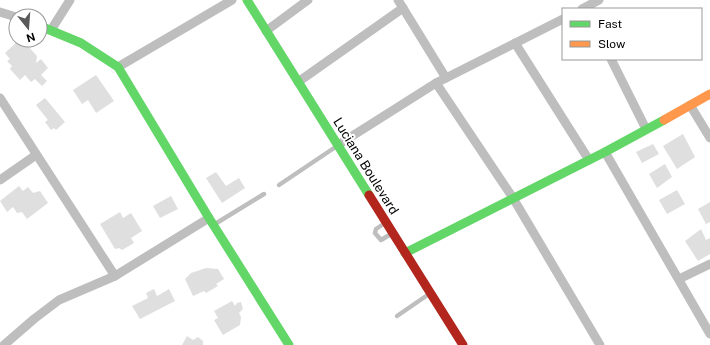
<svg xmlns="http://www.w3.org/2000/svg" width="710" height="345" font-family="'Public Sans',sans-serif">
<rect width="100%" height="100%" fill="#fff"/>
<g fill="#dfdfdf">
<polygon points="18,41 23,47 26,44 37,56 36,63 41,59 48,68 41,75 47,81 42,86 35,79 31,82 25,75 20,80 10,69 12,66 7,61 10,59 5,53"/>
<polygon points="96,75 114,101 96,113 88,100 82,104 73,90"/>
<polygon points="45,98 65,122 56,130 54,128 51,130 45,122 48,120 36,105"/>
<polygon points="683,134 695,157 677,169 663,146"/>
<polygon points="653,144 659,154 642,163 636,152"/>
<polygon points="665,164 672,177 657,188 649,174"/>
<polygon points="216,172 226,186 239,178 245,188 222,203 206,178"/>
<polygon points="19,186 23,191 28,187 33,193 40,191 48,203 27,219 22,212 17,213 13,207 7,212 0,201"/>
<polygon points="677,190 685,204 667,214 659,200"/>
<polygon points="171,196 178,209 160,218 153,206"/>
<polygon points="710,202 710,222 706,224 698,209"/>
<polygon points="120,212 123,218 131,213 142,231 131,238 134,243 122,250 119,248 115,249 100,224"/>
<polygon points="701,229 706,240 710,238 710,254 698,261 685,241"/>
<polygon points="206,268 218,269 224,279 216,284 218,286 206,293 204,291 193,296 185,279 191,273"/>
<polygon points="154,289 157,296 169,289 175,301 140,319 132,306 148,298 146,293"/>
<polygon points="232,301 235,306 237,303 241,302 243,309 239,313 241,317 240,325 223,335 214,320 218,318 214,311"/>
<polygon points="187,336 193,340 198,337 203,341 203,345 182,345"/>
</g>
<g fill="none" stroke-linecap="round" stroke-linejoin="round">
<g stroke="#bebebe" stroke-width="4.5">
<polyline points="279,185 337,146"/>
<polyline points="385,223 376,229 375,233 381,240 391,234"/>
<polyline points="215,224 264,194"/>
<polyline points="397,316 429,294"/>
</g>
<g stroke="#bebebe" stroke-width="9">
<polyline points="398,0 446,78"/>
<polyline points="582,9 599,0"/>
<polyline points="0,12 16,17"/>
<polyline points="51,30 70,0"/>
<polyline points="266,31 308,0"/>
<polyline points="515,43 589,160"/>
<polyline points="611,59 646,129"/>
<polyline points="118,67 232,0"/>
<polyline points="298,82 403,8"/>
<polyline points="436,83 513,198 600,345"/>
<polyline points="0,98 115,276"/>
<polyline points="690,105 710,138"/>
<polyline points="338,145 436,83 563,19"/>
<polyline points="605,152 710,334"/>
<polyline points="0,180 36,155"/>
<polyline points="679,279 710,264"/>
<polyline points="4,345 34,319 59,300 115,276 209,218"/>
</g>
<g stroke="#63d668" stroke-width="9">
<polyline points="247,0 369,195"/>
<polyline points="40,26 81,43 118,67 209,218 289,345"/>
<polyline points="405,253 605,152 664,120"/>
</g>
<polyline stroke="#ff974d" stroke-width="9" points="664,120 710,94"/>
<polyline stroke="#b3261e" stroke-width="9" points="369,195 463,345"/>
</g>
<g text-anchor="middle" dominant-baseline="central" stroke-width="4" stroke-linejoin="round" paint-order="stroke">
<g font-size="13" fill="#000" stroke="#fff">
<text transform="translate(366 166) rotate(58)">Luciana Boulevard</text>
</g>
</g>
<rect x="562" y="8" width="140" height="52" fill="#ffffff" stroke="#999999"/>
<rect x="570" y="21" width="20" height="6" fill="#63d668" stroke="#999999"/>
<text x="598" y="28" font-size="12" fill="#000000">Fast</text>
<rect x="570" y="41" width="20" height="6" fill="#ff974d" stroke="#999999"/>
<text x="598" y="48" font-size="12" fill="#000000">Slow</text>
<g transform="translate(28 28) rotate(163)"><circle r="19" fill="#ffffff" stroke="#999999"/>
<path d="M0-3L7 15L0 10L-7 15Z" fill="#595959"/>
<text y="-6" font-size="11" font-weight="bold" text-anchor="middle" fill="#000000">N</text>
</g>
</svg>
